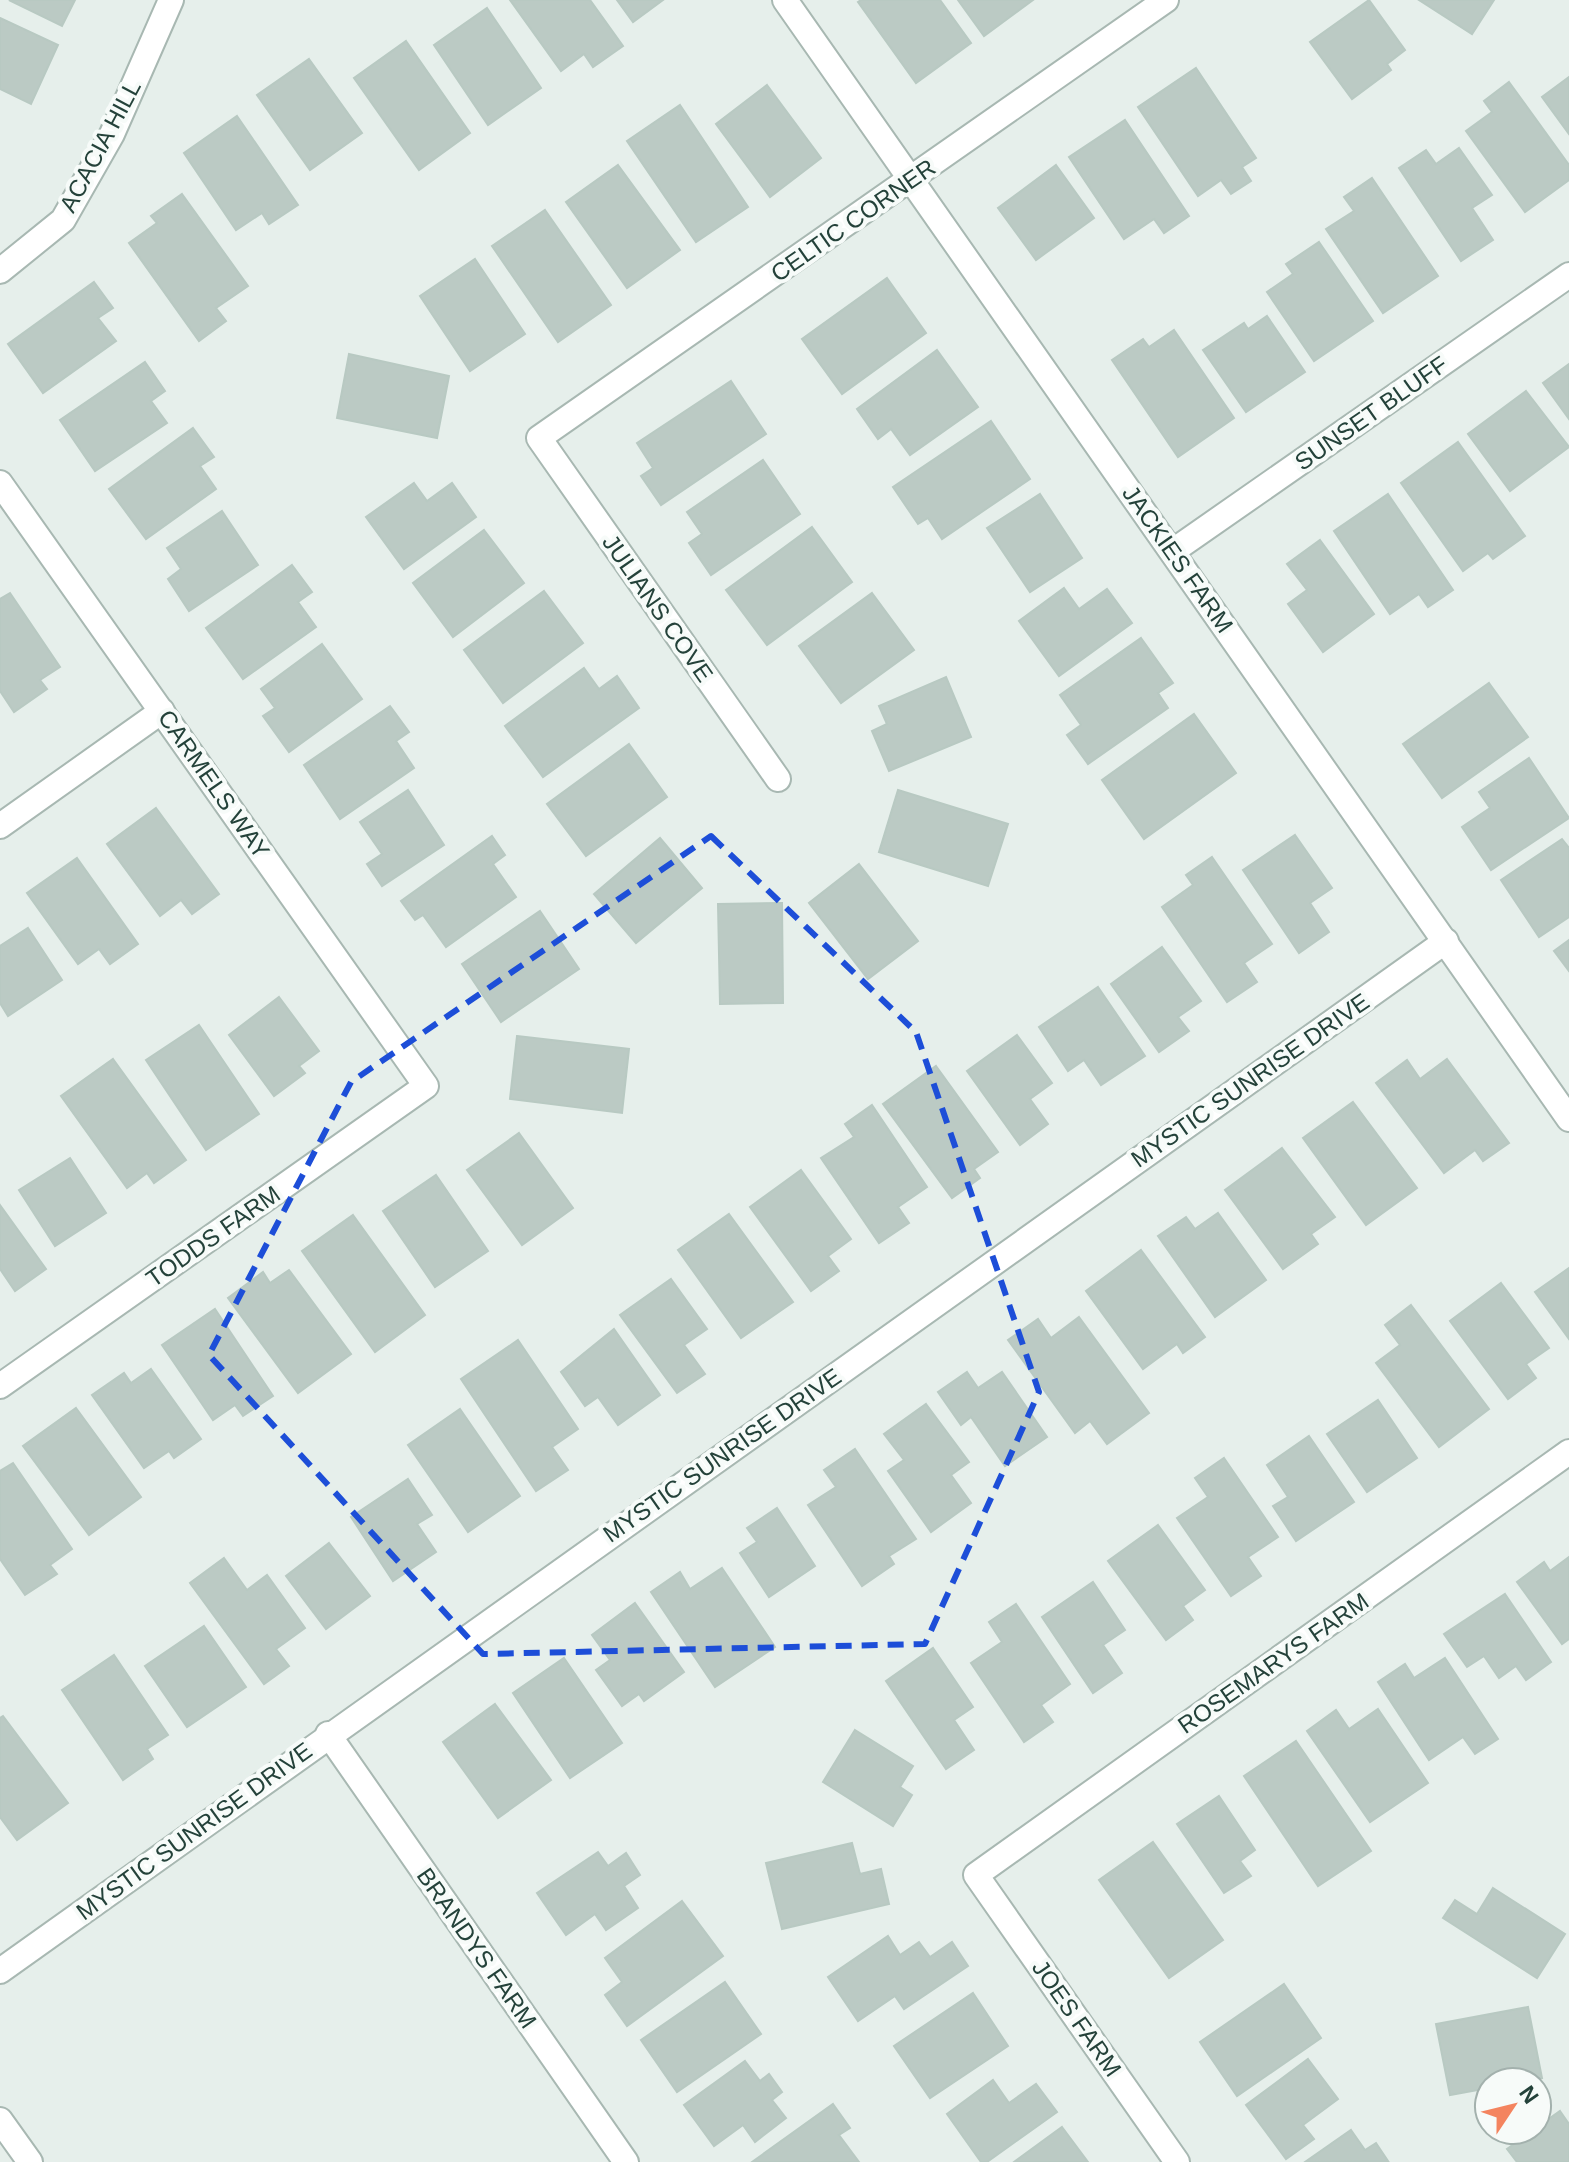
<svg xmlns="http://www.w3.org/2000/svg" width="1569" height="2162" font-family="Helvetica,sans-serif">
<rect width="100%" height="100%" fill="#e6efeb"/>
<g fill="#bbcac4" stroke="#b8c9c2" stroke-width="2">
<polygon points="9,0 75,0 62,26"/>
<polygon points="510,0 590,0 623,46 593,67 584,54 561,71"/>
<polygon points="617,0 663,0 633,22"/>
<polygon points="861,0 940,0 971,43 916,83 858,2"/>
<polygon points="958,0 1033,0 984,36"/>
<polygon points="1369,0 1405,50 1387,64 1391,70 1352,99 1310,42"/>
<polygon points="1419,0 1494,0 1472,34"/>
<polygon points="487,8 541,88 488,125 434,45"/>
<polygon points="0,18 58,45 31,104 0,89"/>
<polygon points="406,41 470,133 419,170 354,78"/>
<polygon points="309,59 362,133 310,170 257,95"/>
<polygon points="1196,68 1256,158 1242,167 1251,181 1231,194 1221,180 1198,196 1138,107"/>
<polygon points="1569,77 1569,134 1542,97"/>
<polygon points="1509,82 1569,165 1569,180 1525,212 1466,131 1492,112 1484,101"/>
<polygon points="767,85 821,158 770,197 716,124"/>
<polygon points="680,105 748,207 696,242 627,141"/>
<polygon points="237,116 298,205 269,224 262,213 236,230 184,153"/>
<polygon points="1125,120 1189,216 1164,233 1154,219 1124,239 1069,157"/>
<polygon points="1459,148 1492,195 1472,208 1493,240 1461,261 1399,168 1426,150 1436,164"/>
<polygon points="618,165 680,250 627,288 566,202"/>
<polygon points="1056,165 1094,218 1036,260 998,208"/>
<polygon points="1372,178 1438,276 1383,313 1326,229 1354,211 1344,197"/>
<polygon points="182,194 248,286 216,308 226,321 199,341 129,243 157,223 151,216"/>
<polygon points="545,210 611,305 558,342 492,246"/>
<polygon points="1319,242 1373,321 1314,361 1267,292 1293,274 1286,264"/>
<polygon points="475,259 525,334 470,371 420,296"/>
<polygon points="887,278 926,333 842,394 802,339"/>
<polygon points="94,282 113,308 98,318 116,341 43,393 8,344"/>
<polygon points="1267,316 1305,372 1246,412 1203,350 1244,323 1248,329"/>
<polygon points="1174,330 1234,418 1178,457 1112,360 1143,339 1149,347"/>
<polygon points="937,350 978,407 910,455 891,429 878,439 857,409"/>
<polygon points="349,354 449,376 437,438 337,418"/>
<polygon points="145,362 165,391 151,401 167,423 95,471 60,420"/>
<polygon points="1569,364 1569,419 1543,383"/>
<polygon points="731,381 766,434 661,505 641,476 653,468 637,443"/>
<polygon points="1526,391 1569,447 1510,491 1468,434"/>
<polygon points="991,421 1030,479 942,539 928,518 918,524 893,487"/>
<polygon points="193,428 214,457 200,466 216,489 146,539 109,489"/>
<polygon points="1458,442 1525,536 1493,559 1488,553 1463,571 1401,483"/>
<polygon points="763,460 800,514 711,575 689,543 702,534 687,512"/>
<polygon points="414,483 427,501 452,483 476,517 404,569 366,517"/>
<polygon points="1040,494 1082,558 1030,592 987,528"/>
<polygon points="1388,494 1453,590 1428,607 1419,594 1390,614 1334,531"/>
<polygon points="222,511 258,565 189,611 168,579 181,569 167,548"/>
<polygon points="812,527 852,582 767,645 726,590"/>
<polygon points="484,530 524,583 453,637 413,583"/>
<polygon points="1320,540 1374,614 1323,652 1288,604 1307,590 1287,564"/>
<polygon points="292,565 312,592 298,602 316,627 243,679 206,628"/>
<polygon points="1064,588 1079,609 1107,589 1132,623 1059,676 1019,621"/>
<polygon points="544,591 583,643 503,703 464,650"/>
<polygon points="10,593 60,667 40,680 47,689 14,712 0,691 0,599"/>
<polygon points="872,593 914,650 841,703 799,646"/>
<polygon points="1141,638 1173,683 1158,693 1168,708 1088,764 1067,735 1081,725 1060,695"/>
<polygon points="322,644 362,699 289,752 263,716 275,708 261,689"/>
<polygon points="584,668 599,689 617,676 639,708 543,777 505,726"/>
<polygon points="946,677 971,737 889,771 872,731 887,724 879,706"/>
<polygon points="1489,683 1528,737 1442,798 1403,744"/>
<polygon points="390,706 409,732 396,741 414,768 340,819 304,765"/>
<polygon points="1194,714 1236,773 1144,839 1102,780"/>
<polygon points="629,744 667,797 586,856 547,804"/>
<polygon points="1529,758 1569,818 1491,870 1462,827 1490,808 1479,792"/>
<polygon points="408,790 444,845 382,886 367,864 382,854 360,822"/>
<polygon points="898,790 1008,824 988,886 879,852"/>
<polygon points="156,808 219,894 192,914 181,900 160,916 107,844"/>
<polygon points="1295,835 1332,888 1310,903 1329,932 1299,953 1243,870"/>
<polygon points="492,836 505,855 493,864 516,897 446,947 423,915 415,920 401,901"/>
<polygon points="660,838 702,888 636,943 594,894"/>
<polygon points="1562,839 1569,848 1569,917 1539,937 1501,880"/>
<polygon points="1212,857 1272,944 1244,963 1257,982 1227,1002 1162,907 1193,885 1186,875"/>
<polygon points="77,858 138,944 110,964 99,949 78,964 27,893"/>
<polygon points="859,864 918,941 868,979 809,903"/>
<polygon points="782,903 783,1003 720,1004 718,904"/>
<polygon points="540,911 579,969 501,1022 462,964"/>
<polygon points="28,928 62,980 8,1016 0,1003 0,946"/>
<polygon points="1569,940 1569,971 1554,951"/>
<polygon points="1162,947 1201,1001 1178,1017 1189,1031 1159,1052 1111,984"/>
<polygon points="1098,987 1145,1056 1101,1085 1084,1060 1068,1071 1039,1027"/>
<polygon points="279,997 319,1051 299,1066 305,1073 274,1096 229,1035"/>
<polygon points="199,1025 259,1114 206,1150 146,1060"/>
<polygon points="1017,1035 1052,1083 1030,1099 1048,1124 1020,1145 967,1071"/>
<polygon points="517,1036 629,1049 622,1113 510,1099"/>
<polygon points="113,1059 186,1160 154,1183 147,1173 127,1188 61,1096"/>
<polygon points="1447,1059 1509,1143 1483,1161 1475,1150 1444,1173 1376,1083 1407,1060 1420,1079"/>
<polygon points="936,1066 998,1152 974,1169 980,1178 952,1198 883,1104"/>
<polygon points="1353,1102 1417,1188 1366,1225 1303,1138"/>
<polygon points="872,1105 927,1187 898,1207 909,1223 879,1243 821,1158 854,1137 845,1124"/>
<polygon points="519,1133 573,1208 522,1245 467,1170"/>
<polygon points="1282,1148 1335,1217 1311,1234 1318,1244 1283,1269 1225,1190"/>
<polygon points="70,1158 106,1213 55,1246 19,1190"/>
<polygon points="801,1170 851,1239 828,1256 839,1271 811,1291 750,1207"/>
<polygon points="436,1175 488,1251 435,1287 383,1211"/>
<polygon points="0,1205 46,1269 15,1291 0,1269"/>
<polygon points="1218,1213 1266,1280 1215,1317 1158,1236 1186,1217 1195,1229"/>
<polygon points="729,1214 793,1302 741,1338 678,1250"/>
<polygon points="353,1215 425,1315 375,1352 302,1251"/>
<polygon points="1141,1250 1205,1337 1183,1353 1177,1344 1143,1369 1086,1291"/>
<polygon points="1569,1268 1569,1339 1535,1292"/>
<polygon points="289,1270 351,1354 298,1393 228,1298 263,1272 270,1283"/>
<polygon points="671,1279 707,1329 684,1345 705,1374 677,1393 620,1315"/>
<polygon points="1501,1283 1549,1348 1526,1364 1536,1378 1508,1399 1450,1321"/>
<polygon points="1411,1305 1489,1409 1439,1447 1376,1363 1400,1345 1385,1325"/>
<polygon points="215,1309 273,1396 243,1416 235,1405 213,1420 162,1345"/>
<polygon points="1079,1317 1149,1413 1107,1444 1090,1421 1075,1433 1008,1340 1038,1319 1051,1338"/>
<polygon points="614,1329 660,1395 618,1425 598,1397 585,1406 561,1372"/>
<polygon points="518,1340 578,1429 552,1447 568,1470 536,1491 461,1379"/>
<polygon points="151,1369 201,1439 174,1458 169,1451 144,1468 92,1395 124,1373 131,1383"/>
<polygon points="967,1372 978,1388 1002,1372 1047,1437 1005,1466 971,1417 961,1425 938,1392"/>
<polygon points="1378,1400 1417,1458 1367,1492 1327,1434"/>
<polygon points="926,1404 969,1462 951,1475 971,1503 931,1532 888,1471 904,1460 884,1434"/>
<polygon points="76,1408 141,1497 89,1535 23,1446"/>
<polygon points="460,1409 520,1496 468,1532 408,1445"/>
<polygon points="1309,1436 1354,1502 1296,1541 1273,1506 1288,1497 1267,1465"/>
<polygon points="855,1449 916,1539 889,1556 894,1564 862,1586 808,1505 836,1487 824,1470"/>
<polygon points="1224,1458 1278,1537 1248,1557 1261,1576 1231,1596 1177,1518 1208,1497 1195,1478"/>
<polygon points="13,1463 72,1549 50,1565 57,1574 25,1595 0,1559 0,1471"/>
<polygon points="408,1479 432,1515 417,1524 436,1552 393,1581 351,1517"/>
<polygon points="777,1508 815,1566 769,1597 740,1553 757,1542 747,1528"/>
<polygon points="1158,1525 1205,1590 1183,1606 1193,1620 1166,1640 1108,1561"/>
<polygon points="329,1543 370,1596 326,1629 286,1576"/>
<polygon points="1569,1557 1569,1639 1562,1644 1517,1582 1544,1562 1550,1571"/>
<polygon points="224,1558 247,1590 267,1575 305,1628 276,1649 289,1666 264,1684 190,1583"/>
<polygon points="722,1568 775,1647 715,1687 651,1592 680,1572 690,1589"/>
<polygon points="1093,1582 1125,1630 1103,1645 1122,1673 1093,1693 1042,1617"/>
<polygon points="1505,1594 1551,1662 1526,1680 1516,1666 1499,1678 1484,1656 1467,1667 1444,1634"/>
<polygon points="635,1603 684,1672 644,1701 639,1694 622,1706 596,1670 610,1660 592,1635"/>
<polygon points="1016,1604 1070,1684 1041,1705 1053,1722 1024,1742 971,1663 1002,1642 989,1622"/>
<polygon points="204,1626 246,1687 187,1727 145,1666"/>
<polygon points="933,1648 973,1707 954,1720 974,1750 946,1769 886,1681"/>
<polygon points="114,1655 168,1735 147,1749 153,1759 123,1780 62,1690"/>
<polygon points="564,1658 622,1743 570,1778 513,1693"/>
<polygon points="1445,1658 1498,1739 1475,1754 1463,1737 1429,1760 1378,1682 1405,1664 1414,1678"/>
<polygon points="495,1704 551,1780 498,1818 443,1742"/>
<polygon points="1378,1709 1428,1783 1370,1822 1307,1731 1336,1710 1349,1729"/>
<polygon points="3,1716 68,1803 17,1840 0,1817 0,1718"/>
<polygon points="855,1730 913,1766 900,1787 912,1795 893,1826 823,1782"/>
<polygon points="1296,1741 1371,1851 1318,1886 1244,1776"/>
<polygon points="1219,1796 1255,1850 1240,1861 1251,1876 1224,1893 1177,1824"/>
<polygon points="1153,1842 1223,1940 1169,1978 1099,1880"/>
<polygon points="852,1843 860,1874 881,1869 889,1904 782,1929 766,1863"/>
<polygon points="598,1852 608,1866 626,1853 640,1875 624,1886 638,1908 606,1930 595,1914 566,1935 537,1893"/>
<polygon points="1493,1888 1565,1934 1537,1978 1443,1918 1455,1900 1477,1914"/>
<polygon points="682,1901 723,1956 627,2026 605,1995 622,1982 605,1958"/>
<polygon points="888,1936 900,1955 919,1942 930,1957 952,1942 968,1966 904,2009 895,1996 858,2021 828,1977"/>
<polygon points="725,1982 761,2034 677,2092 641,2040"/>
<polygon points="1284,1984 1321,2038 1237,2096 1200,2042"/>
<polygon points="973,1993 1008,2046 930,2098 894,2046"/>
<polygon points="1528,2007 1542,2078 1489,2082 1489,2088 1450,2095 1436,2024"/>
<polygon points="1308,2059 1338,2099 1303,2125 1314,2139 1286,2159 1246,2105"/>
<polygon points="745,2061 760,2081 769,2074 782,2092 772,2100 786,2118 755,2142 743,2125 714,2146 684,2105"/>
<polygon points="993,2080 1009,2103 1036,2084 1057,2112 987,2162 981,2162 947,2114"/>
<polygon points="833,2104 850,2128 839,2135 859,2162 752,2162"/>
<polygon points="1560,2111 1569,2124 1569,2162 1517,2162 1507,2149"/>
<polygon points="1062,2127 1088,2162 1014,2162"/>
<polygon points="1351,2130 1365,2150 1376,2143 1388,2161 1305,2162"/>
</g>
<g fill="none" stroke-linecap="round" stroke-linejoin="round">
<defs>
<g id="street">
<polyline points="785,0 1569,1119"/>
<polyline points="0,271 63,220 112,134 171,0"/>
<polyline points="0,483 426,1086 0,1386"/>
<polyline points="1173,551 1569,275"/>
<polyline points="778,779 539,438 1166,0"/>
<polyline points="0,826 162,711"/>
<polyline points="328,1734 626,2162"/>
<polyline points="0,1971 1446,941"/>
<polyline points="0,2120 30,2162"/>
<polyline points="1177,2162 976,1875 1569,1452"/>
</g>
</defs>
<use href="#street" stroke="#a8b8b2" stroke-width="28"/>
<use href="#street" stroke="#fff" stroke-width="24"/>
</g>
<path fill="none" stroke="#1d4ed8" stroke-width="6" stroke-dasharray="16 10" stroke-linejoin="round" d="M711,836L916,1032L1039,1392L925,1644L483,1654L209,1355L351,1082Z"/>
<g text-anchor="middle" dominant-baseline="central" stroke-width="8" stroke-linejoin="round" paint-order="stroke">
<g font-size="24" fill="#24423a" stroke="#f7fbf9">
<text transform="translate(100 146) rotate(-62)">ACACIA HILL</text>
<text transform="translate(853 220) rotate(-35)">CELTIC CORNER</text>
<text transform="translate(1371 413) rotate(-35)">SUNSET BLUFF</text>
<text transform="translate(1178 559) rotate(55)">JACKIES FARM</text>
<text transform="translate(658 608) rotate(55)">JULIANS COVE</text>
<text transform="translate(214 784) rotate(55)">CARMELS WAY</text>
<text transform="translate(1250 1080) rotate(-35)">MYSTIC SUNRISE DRIVE</text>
<text transform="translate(213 1236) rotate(-35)">TODDS FARM</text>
<text transform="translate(722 1455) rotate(-35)">MYSTIC SUNRISE DRIVE</text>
<text transform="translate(1273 1663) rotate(-35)">ROSEMARYS FARM</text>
<text transform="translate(194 1831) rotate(-36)">MYSTIC SUNRISE DRIVE</text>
<text transform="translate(477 1948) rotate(55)">BRANDYS FARM</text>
<text transform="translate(1077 2018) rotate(55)">JOES FARM</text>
</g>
</g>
<g transform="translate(1513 2106) rotate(55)"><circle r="38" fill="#f7fbf9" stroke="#a3b1ad" stroke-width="2"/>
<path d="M0-6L14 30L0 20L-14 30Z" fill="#f4845f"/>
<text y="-12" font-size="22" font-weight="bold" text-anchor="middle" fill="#24423a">N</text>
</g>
</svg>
